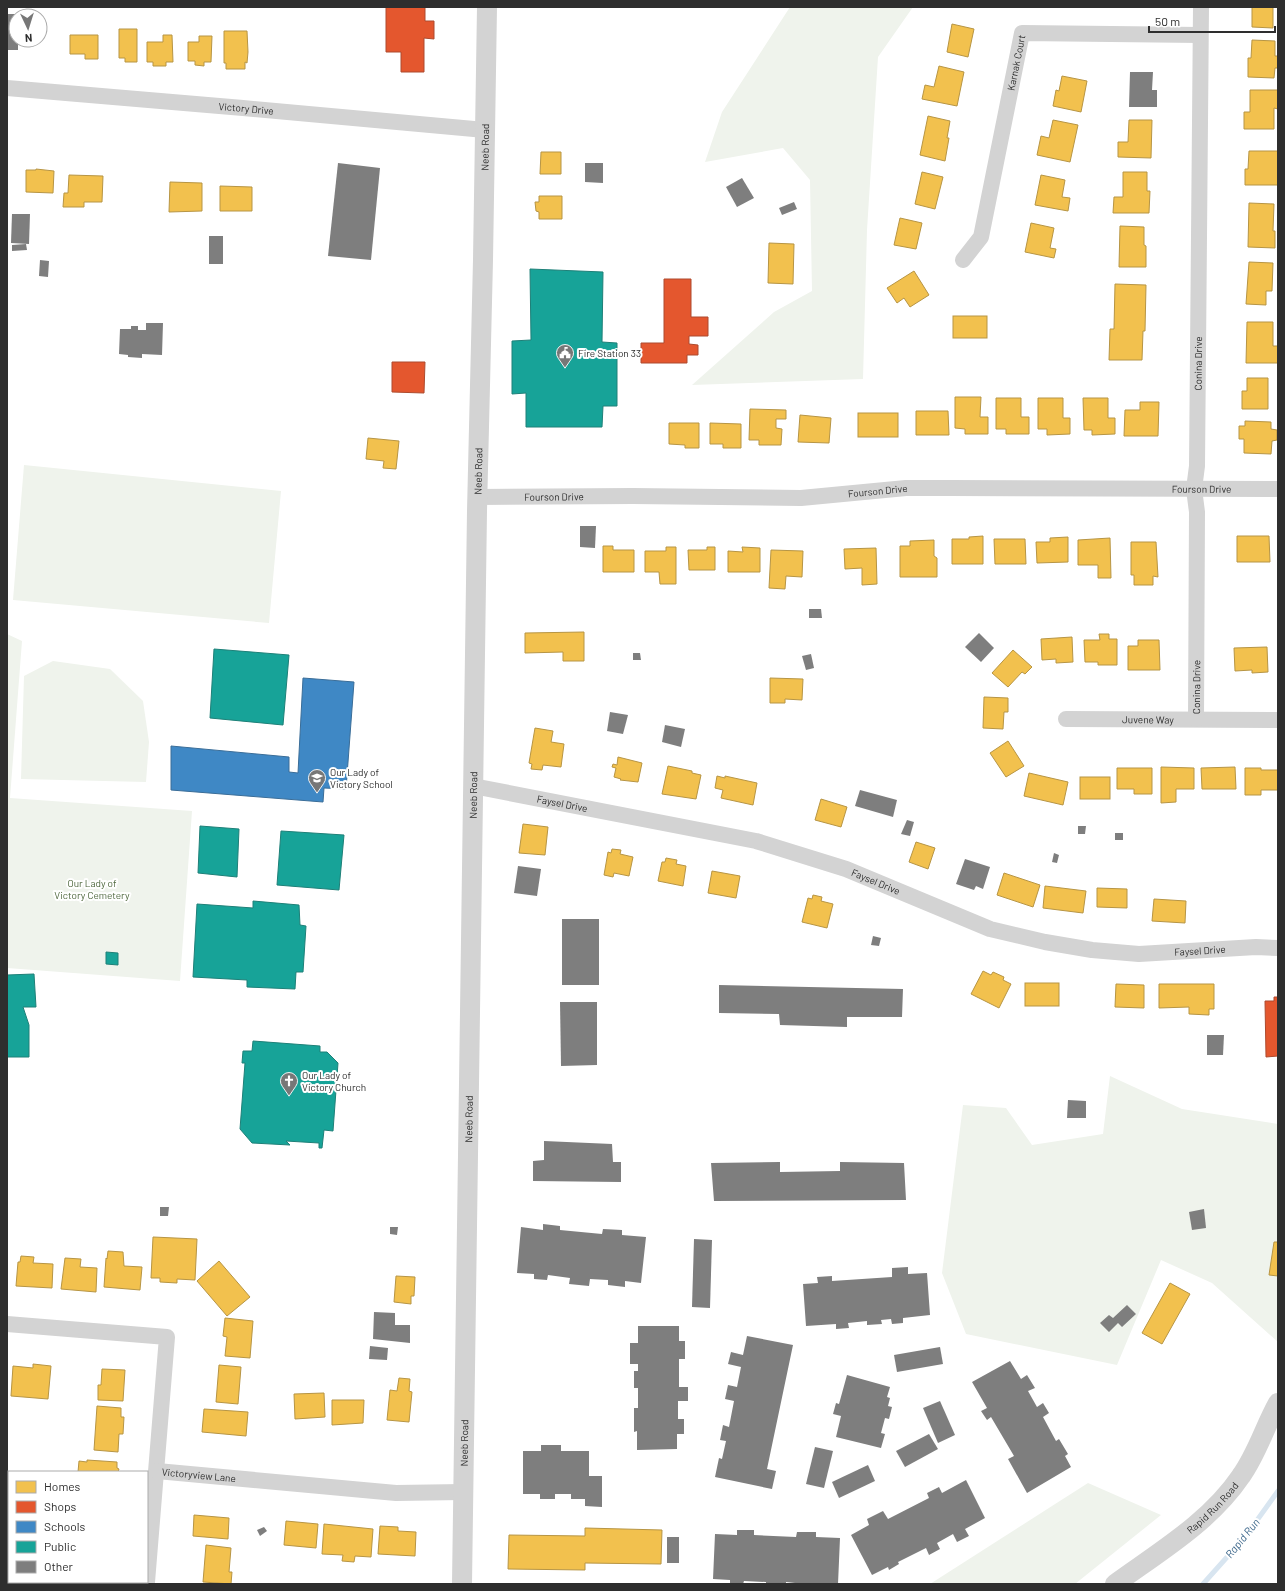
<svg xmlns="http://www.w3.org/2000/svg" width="1285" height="1591" font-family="Barlow,sans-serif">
<rect width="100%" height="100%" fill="#fff"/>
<g fill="#eff3ec">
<polygon points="790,7 913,7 878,57 867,230 863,379 692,385 774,312 812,291 810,180 783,148 705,162 722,112"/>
<polygon points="24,465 281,491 269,623 13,600"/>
<polygon points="7,634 22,641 10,798 192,811 180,981 7,968"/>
<polygon points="53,661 110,669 143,701 149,742 146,782 21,779 24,676"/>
<polygon points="1110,1076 1182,1109 1278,1124 1278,1342 1212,1283 1161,1260 1117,1365 966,1334 942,1273 963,1105 1006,1108 1032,1145 1103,1134"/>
<polygon points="1088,1483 1161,1515 1075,1584 930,1584"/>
</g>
<g fill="#f2c14e" stroke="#b79544">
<polygon points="1252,7 1273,7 1273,28 1252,27"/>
<polygon points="952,24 974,29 968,57 947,52"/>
<polygon points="119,29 137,29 137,62 125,62 125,58 119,58"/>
<polygon points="224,31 247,31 248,52 247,63 245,62 245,69 226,69 226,63 224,63"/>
<polygon points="70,35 98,35 98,59 85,59 85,54 70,54"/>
<polygon points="163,35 172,35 173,62 166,62 166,66 153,66 153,62 147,62 147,42 163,42"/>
<polygon points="199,36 212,36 211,62 204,62 204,66 195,65 195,61 188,61 188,42 199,42"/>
<polygon points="1252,40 1275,41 1275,56 1278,56 1278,68 1275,68 1274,78 1248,77 1248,58 1251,58"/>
<polygon points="939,66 964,72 957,106 922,99 925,85 934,87"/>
<polygon points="1062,76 1087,81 1081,112 1053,106 1056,90 1059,91"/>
<polygon points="1250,90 1278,90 1278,109 1274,108 1274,129 1244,129 1244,112 1250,112"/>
<polygon points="928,116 950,121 947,138 949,138 945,161 920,155"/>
<polygon points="1053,120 1078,125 1070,162 1037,155 1041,136 1049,138"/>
<polygon points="1129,120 1152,120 1151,158 1118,157 1118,142 1128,142"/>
<polygon points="1249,151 1278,151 1278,185 1245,185 1245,169 1248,169"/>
<polygon points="541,152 561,152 561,174 540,174"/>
<polygon points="36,169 54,171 53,193 26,192 26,170 36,170"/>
<polygon points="922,172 943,177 935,209 915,204"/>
<polygon points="1123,172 1147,172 1147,191 1150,191 1149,213 1113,213 1114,197 1123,197"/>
<polygon points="69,175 103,176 102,202 84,202 84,207 63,207 64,193 68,193"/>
<polygon points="1041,175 1065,180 1062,197 1070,198 1068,211 1035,205"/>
<polygon points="170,182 202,183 202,211 169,212"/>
<polygon points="220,186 252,187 252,211 220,211"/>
<polygon points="539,196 562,196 562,219 539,219 539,212 536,211 535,202 539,202"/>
<polygon points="1249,203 1274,204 1273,231 1275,231 1275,248 1248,247"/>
<polygon points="900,218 922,223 916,249 894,245"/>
<polygon points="1031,223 1054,228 1050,248 1056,249 1054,258 1025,252"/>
<polygon points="1120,226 1144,227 1144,245 1146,246 1146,267 1119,267"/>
<polygon points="769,243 794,244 793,284 768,283"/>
<polygon points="1249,262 1273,263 1272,291 1266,291 1266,305 1246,304"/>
<polygon points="914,271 929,295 910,307 904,298 897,303 887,288"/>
<polygon points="1115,284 1146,285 1145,331 1143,331 1142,360 1109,360 1110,329 1114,329"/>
<rect x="953" y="316" width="34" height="22"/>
<polygon points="1247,322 1273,322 1273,346 1278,346 1278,363 1246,363"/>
<polygon points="1247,378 1268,378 1268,409 1242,409 1242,391 1247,391"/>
<polygon points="955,397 981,397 980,417 988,417 988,434 965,434 965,429 955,428"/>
<polygon points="996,398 1021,398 1021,417 1029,417 1029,434 1006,434 1006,429 996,429"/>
<polygon points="1038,398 1063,398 1063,418 1070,418 1070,434 1047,435 1047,429 1038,429"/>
<polygon points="1083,398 1108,398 1108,418 1115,418 1115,434 1092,435 1092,430 1084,430"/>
<polygon points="1140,402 1159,402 1158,436 1124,436 1125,410 1140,410"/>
<polygon points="750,409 786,410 786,419 776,419 776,428 782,429 781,445 759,445 759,440 749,440"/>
<polygon points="916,411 948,411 949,435 916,435"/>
<rect x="858" y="413" width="40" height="24"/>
<polygon points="800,415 831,418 829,443 798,442"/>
<polygon points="1245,421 1271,422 1271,429 1277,430 1277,440 1272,441 1271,454 1244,453 1244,439 1239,439 1239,426 1245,426"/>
<polygon points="669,423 699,423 699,448 685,448 685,445 669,444"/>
<polygon points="710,423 741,424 741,448 723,448 723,444 710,444"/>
<polygon points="368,438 399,441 396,469 383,468 384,461 366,459"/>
<polygon points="983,536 983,564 952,564 952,539 969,539 969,537"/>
<polygon points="1237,536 1269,536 1270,562 1237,562"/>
<polygon points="1068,537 1068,562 1037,563 1036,542 1050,542 1050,538"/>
<polygon points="1110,538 1111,578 1098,578 1098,565 1078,565 1078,540"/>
<polygon points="994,539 1025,539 1026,564 995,564"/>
<polygon points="934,540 934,556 937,558 937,577 900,577 900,546 910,546 910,541"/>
<polygon points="1131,542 1156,542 1158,577 1153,576 1153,585 1134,585 1134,575 1131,575"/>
<polygon points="603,546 613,546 613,550 634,550 634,572 603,572"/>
<polygon points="666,547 676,547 676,584 660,584 659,572 645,572 645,551 666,551"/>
<polygon points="707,547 715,547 715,570 689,570 688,550 707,550"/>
<polygon points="742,547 760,548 760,572 728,572 728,551 743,552"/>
<polygon points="876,548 877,584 862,585 862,568 845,569 844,549"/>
<polygon points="771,550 803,551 802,577 786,576 785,589 769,588"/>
<polygon points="584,632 584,661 563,661 563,652 525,653 525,633"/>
<polygon points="1099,634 1109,634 1109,639 1117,639 1117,665 1098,665 1098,662 1085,662 1084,640 1100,640"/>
<polygon points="1072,637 1073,662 1056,663 1056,659 1042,660 1041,639"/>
<polygon points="1138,640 1159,640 1160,670 1128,670 1128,646 1138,646"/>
<polygon points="1267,647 1268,672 1252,673 1252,670 1235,671 1234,648"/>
<polygon points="1013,650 1032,667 1025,674 1022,672 1008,687 992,673"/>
<polygon points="770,678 803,679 802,700 785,699 785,703 770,703"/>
<polygon points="984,697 1008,698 1008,712 1004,712 1003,729 983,728"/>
<polygon points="535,728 553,731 551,742 564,744 561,767 543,765 542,770 531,769 532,764 529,763"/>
<polygon points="1008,741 1024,766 1006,777 990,753"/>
<polygon points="618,757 642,763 638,782 620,780 621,779 614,777 616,768 612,767 613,764 617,765"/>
<polygon points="668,766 692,771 692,773 701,775 696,799 662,794"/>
<polygon points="1161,767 1194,768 1194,789 1176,789 1176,802 1161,803"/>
<polygon points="1235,767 1236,789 1202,789 1201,768"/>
<polygon points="1117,768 1152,768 1152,794 1134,794 1134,789 1117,789"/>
<polygon points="1245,768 1261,768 1261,770 1278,770 1278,790 1261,790 1261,795 1245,795"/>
<polygon points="1029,773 1068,782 1063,805 1024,796"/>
<polygon points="717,776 725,778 725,776 757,783 753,805 721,798 723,790 715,788"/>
<rect x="1080" y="777" width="30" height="22"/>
<polygon points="821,799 847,807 841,827 815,820"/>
<polygon points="523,824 548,827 545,855 519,853"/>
<polygon points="916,842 935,848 928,869 909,862"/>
<polygon points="612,849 621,850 620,854 633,857 629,876 614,873 613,877 604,875 608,852 611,853"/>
<polygon points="666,858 677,860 676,864 686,866 683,886 658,881 662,862 665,862"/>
<polygon points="712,871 740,876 736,898 708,893"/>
<polygon points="1004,873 1040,885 1033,907 997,895"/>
<polygon points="1045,886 1086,891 1083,913 1043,908"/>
<polygon points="1097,888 1127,889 1127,908 1097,907"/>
<polygon points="813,895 822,897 821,901 833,904 827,928 802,922 808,898 812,899"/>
<polygon points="1154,899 1186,901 1185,923 1152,921"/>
<polygon points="983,971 991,975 993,972 1004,977 1003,980 1011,984 999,1008 971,994"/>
<rect x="1025" y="983" width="34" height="23"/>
<polygon points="1116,984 1144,985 1144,1008 1115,1007"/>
<polygon points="1159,984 1214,984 1214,1009 1209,1009 1209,1015 1189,1014 1189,1007 1159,1008"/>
<polygon points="153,1237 197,1239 195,1280 177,1279 177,1283 160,1282 160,1278 151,1278"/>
<polygon points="1274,1242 1278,1242 1278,1276 1269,1275"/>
<polygon points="108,1251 123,1252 124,1266 142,1267 140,1290 104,1287 106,1258 107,1259"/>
<polygon points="21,1256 34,1257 33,1263 53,1264 52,1288 16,1286 18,1262 20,1262"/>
<polygon points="65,1258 81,1259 80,1267 97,1268 96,1292 61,1289"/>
<polygon points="219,1261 250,1297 227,1316 197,1281"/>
<polygon points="396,1276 415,1277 414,1296 411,1296 411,1304 394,1302"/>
<polygon points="1170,1283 1190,1294 1162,1344 1142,1333"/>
<polygon points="225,1318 253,1321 250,1358 225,1356 227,1337 223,1336"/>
<polygon points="33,1364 51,1366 48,1399 11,1396 13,1366 33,1368"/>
<polygon points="219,1365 241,1367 238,1404 216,1402"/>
<polygon points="102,1369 125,1370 123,1401 98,1400 98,1385 101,1385"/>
<polygon points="399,1378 410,1379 409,1391 412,1392 409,1422 387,1420 390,1390 397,1391"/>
<polygon points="324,1393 325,1417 295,1419 294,1394"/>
<polygon points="332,1400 364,1400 363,1423 332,1425"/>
<polygon points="97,1406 121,1408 121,1417 124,1417 123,1434 119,1434 118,1452 94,1450"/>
<polygon points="204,1409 248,1412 246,1436 202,1432"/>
<polygon points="87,1460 117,1462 117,1468 119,1469 118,1472 78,1472 79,1461 87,1462"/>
<polygon points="7,1506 9,1507 9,1531 7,1530"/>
<polygon points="194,1515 229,1518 228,1539 193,1536"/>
<polygon points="286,1521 318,1524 316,1548 284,1545"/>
<polygon points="324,1524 373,1529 371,1557 355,1556 354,1562 342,1561 343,1555 322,1554"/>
<polygon points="380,1526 398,1527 398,1531 416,1532 415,1556 378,1554"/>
<polygon points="585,1528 662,1530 661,1564 585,1563 585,1570 508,1569 509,1535 585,1536"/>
<polygon points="206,1545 231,1548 229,1572 232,1572 231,1584 203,1582"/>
</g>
<g fill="#e4572e" stroke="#ad4b2e">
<polygon points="386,7 425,7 425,21 434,21 434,39 424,38 424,72 401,72 401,52 386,52"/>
<polygon points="664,279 691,279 691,317 708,317 708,336 689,336 689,344 698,345 698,355 687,355 687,363 641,363 641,343 664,343"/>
<polygon points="392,362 425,362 424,393 392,392"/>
<polygon points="1274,997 1278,997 1278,1056 1266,1057 1265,1001 1274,1001"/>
</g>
<polygon fill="#3f88c5" stroke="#3a6d98" points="303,678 354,682 346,789 324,788 323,802 171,790 171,746 289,757 289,772 298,773"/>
<g fill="#17a398" stroke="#1e8078">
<polygon points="530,269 603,272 602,342 617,343 617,406 603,406 602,427 526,427 526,393 512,394 512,341 531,340"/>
<polygon points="214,649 289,655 283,725 210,718"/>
<polygon points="200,826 239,829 237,877 198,873"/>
<polygon points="281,831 344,835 339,890 277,885"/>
<polygon points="253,901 299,905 300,925 306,926 303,972 296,972 295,989 247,987 247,980 193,977 197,904 253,908"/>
<polygon points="106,952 118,953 118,965 106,964"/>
<polygon points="34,974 36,1007 23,1007 29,1025 29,1057 7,1057 7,975"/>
<polygon points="253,1041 320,1046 320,1052 327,1052 338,1063 333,1131 324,1130 322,1148 319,1148 319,1143 286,1141 290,1145 252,1143 240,1129 245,1063 242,1063 243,1051 252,1051"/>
</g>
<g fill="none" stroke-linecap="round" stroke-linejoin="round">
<polyline stroke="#d8e5f0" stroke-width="5" points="1203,1584 1245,1537 1278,1491"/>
</g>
<g fill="#7e7e7e">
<polygon points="7,14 19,14 19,16 16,16 16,40 18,40 18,50 7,50"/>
<polygon points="1130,72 1153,72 1152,90 1157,90 1157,107 1129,107"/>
<polygon points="338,163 380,168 371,260 328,256"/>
<polygon points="585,163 603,163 603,183 585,182"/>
<polygon points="742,178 754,198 737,207 726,187"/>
<polygon points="794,202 797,209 782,215 779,208"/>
<polygon points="12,214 30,214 29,244 11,243"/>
<rect x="209" y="236" width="14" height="28"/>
<polygon points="26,244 27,250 12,251 12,245"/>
<polygon points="40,260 49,261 48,277 39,276"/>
<polygon points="146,323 163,323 162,355 142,354 142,358 128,357 128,355 119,354 120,329 131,329 131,326 138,326 138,330 146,330"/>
<polygon points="580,526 596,526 595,548 580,547"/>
<polygon points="809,609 821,609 822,618 809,618"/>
<polygon points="979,633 994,648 981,662 965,647"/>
<polygon points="633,653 640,653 641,660 633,660"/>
<polygon points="811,654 814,668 806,670 802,656"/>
<polygon points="610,712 628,715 623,734 607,731"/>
<polygon points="665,725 685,729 681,747 662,742"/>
<polygon points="860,790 897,800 893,817 855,806"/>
<polygon points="907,820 914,822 910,836 901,834"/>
<polygon points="1078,826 1086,826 1085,834 1078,834"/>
<rect x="1115" y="833" width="8" height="7"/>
<polygon points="1054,853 1059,855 1057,863 1052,862"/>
<polygon points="965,859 990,867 983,889 976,886 974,890 956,884"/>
<polygon points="518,866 541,869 537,896 514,893"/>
<rect x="562" y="919" width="37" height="66"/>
<polygon points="873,936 881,938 879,946 871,945"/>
<polygon points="719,985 903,989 902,1017 847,1017 847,1027 780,1025 779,1014 719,1013"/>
<polygon points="560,1002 597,1002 597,1065 561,1066"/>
<polygon points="1207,1035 1224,1035 1223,1055 1207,1055"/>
<polygon points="1068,1100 1086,1101 1086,1118 1067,1118"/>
<polygon points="544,1141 612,1144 613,1162 621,1162 621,1182 533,1181 533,1161 544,1160"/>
<polygon points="780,1162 780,1172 840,1171 840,1162 904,1163 906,1200 714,1201 711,1163"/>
<polygon points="160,1207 169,1207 168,1216 160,1216"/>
<polygon points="1204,1209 1206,1228 1192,1230 1189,1212"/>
<polygon points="543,1224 560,1226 560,1230 602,1234 603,1229 622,1230 622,1235 646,1237 641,1283 625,1281 625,1287 608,1285 608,1280 590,1279 589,1286 569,1284 570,1278 548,1275 547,1280 534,1279 534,1274 517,1273 521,1227 543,1230"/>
<polygon points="390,1227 398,1227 397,1235 390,1234"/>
<polygon points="694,1239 712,1240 710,1308 692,1307"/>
<polygon points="908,1267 908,1274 927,1273 930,1315 903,1318 903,1323 892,1324 891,1319 881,1320 882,1324 867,1325 867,1321 848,1323 849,1328 836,1329 836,1324 806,1326 803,1284 818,1283 817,1277 832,1276 832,1281 892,1277 892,1268"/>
<polygon points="1127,1305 1136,1314 1122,1327 1118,1323 1109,1332 1100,1323 1109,1315 1113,1318"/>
<polygon points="374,1312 395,1313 395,1325 410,1325 410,1343 373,1339"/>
<polygon points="638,1326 679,1326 679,1341 685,1341 685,1359 679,1359 679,1387 688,1387 688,1401 678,1401 678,1419 684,1419 684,1434 677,1434 677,1449 637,1450 637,1431 634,1432 634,1408 638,1408 638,1388 634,1388 634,1371 638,1371 638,1364 630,1364 630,1343 638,1343"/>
<polygon points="747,1336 793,1345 767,1469 776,1471 772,1489 715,1477 719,1458 722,1459 726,1441 720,1440 723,1425 729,1427 734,1401 725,1399 728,1385 737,1387 741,1367 728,1364 731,1352 743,1355"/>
<polygon points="370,1346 388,1348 387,1360 369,1359"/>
<polygon points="940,1347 943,1364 897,1372 894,1355"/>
<polygon points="1010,1361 1021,1379 1027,1375 1035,1388 1028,1391 1037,1407 1043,1403 1049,1413 1043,1417 1056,1441 1059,1439 1068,1454 1065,1456 1071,1467 1027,1493 1008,1459 1014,1456 991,1417 987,1420 981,1411 987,1408 972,1382"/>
<polygon points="847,1375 890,1387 887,1397 890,1398 888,1406 892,1407 889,1419 885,1418 881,1433 885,1434 881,1448 836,1437 841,1416 833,1414 836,1403 839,1404"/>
<polygon points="940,1401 955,1435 938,1443 923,1408"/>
<polygon points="929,1434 938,1449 905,1467 896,1451"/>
<polygon points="541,1445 561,1445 561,1451 589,1451 589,1476 602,1476 602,1507 585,1506 585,1499 571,1499 571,1494 555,1494 555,1499 540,1499 540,1494 523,1494 523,1451 541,1451"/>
<polygon points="815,1447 833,1451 824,1488 806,1484"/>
<polygon points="868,1465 875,1481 839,1498 832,1482"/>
<polygon points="966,1480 985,1518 965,1529 969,1536 957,1542 953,1534 937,1543 940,1549 929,1555 926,1548 898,1562 899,1564 889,1570 888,1567 872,1575 851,1535 869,1525 867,1519 883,1511 888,1519 929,1498 927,1493 939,1487 942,1493"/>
<polygon points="264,1527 267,1531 260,1536 257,1530"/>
<polygon points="737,1530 754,1530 754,1535 796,1537 797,1532 816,1532 816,1537 840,1538 838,1584 804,1584 786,1582 786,1584 766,1584 766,1582 744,1581 743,1584 730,1584 730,1580 713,1579 715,1534 737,1535"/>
<rect x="667" y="1537" width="12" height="26"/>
</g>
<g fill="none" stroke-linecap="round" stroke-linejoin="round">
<g stroke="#d3d3d3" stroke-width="16">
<path id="s1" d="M7,88L243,108L485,130"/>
<path id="s2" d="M963,260L981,237L1022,33L1200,35"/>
<path id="s3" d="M477,497L633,496L801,498L906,488H949L1278,489"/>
<path id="s4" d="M1066,719L1278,720"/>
<path id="s5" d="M1196,719L1197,512L1194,489L1197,466L1201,7"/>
<path id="s6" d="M473,786L756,841L846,869L990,929L1045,942L1092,950L1139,954L1256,947L1278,948"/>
<polyline points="7,1324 167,1337 147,1582"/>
<path id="s7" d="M157,1471L396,1493L463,1492"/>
<polyline points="7,1571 9,1571"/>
</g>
<g stroke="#d3d3d3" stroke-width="20">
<path id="s8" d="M462,1584L477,511L483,260L487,7"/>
<path id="s9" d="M1115,1584C1159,1552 1210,1522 1241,1476C1257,1454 1265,1426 1278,1403"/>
</g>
</g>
<defs>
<symbol id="civic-pin" viewBox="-11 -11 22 30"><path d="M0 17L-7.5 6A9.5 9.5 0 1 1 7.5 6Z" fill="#777" stroke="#fff"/><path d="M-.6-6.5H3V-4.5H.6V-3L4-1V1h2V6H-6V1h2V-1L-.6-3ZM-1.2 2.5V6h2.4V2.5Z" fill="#fff"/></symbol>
<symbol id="school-pin" viewBox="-11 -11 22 30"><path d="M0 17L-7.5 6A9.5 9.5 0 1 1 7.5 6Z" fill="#777" stroke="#fff"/><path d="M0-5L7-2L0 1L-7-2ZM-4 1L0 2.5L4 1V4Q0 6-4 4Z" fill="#fff"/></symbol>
<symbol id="church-pin" viewBox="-11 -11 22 30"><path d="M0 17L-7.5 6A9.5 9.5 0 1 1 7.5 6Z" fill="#777" stroke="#fff"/><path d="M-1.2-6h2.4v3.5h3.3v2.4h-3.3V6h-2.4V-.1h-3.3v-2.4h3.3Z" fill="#fff"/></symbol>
</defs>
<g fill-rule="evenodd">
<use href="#civic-pin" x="555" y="343" width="20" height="27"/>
<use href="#school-pin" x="307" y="768" width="20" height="27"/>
<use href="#church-pin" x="279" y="1071" width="20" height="27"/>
</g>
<g text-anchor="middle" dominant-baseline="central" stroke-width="4" stroke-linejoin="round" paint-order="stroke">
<g font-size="10" fill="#2e2e2e" stroke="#fff">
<text stroke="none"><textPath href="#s2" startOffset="207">Karnak Court</textPath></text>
<text stroke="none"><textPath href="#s1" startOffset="240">Victory Drive</textPath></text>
<text stroke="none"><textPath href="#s8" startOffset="1437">Neeb Road</textPath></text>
<text stroke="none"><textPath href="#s5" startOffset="356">Conina Drive</textPath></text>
<text stroke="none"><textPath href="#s8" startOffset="1113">Neeb Road</textPath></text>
<text stroke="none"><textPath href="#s3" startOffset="725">Fourson Drive</textPath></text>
<text stroke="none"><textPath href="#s3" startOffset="401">Fourson Drive</textPath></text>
<text stroke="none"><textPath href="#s3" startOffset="77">Fourson Drive</textPath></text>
<text stroke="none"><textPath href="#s5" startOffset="32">Conina Drive</textPath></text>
<text stroke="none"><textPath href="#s4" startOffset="82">Juvene Way</textPath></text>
<text stroke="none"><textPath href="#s8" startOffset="789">Neeb Road</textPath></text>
<text stroke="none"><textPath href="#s6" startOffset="91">Faysel Drive</textPath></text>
<text stroke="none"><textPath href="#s6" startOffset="415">Faysel Drive</textPath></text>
<text stroke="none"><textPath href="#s6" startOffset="751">Faysel Drive</textPath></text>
<text stroke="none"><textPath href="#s8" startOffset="465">Neeb Road</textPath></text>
<text stroke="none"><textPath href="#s8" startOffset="141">Neeb Road</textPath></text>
<text stroke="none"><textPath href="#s7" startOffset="42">Victoryview Lane</textPath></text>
<text stroke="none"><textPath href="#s9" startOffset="124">Rapid Run Road</textPath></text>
</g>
<g font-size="10" fill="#2e2e2e" stroke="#fff" text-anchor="start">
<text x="578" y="353">Fire Station 33</text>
<text x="330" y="772">Our Lady of<tspan x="330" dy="12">Victory School</tspan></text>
<text x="302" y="1075">Our Lady of<tspan x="302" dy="12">Victory Church</tspan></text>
</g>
<g font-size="10" fill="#4e673d" stroke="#fff">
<text x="92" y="883">Our Lady of<tspan x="92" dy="12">Victory Cemetery</tspan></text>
</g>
<g font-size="11" font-style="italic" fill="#3f698c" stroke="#fff">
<text transform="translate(1242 1538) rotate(-51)">Rapid Run</text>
</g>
</g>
<rect width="1285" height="1591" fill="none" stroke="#2e2e2e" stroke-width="16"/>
<rect x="8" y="1471" width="140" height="112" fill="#ffffff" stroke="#ababab"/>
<rect x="16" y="1481" width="20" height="12" fill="#f2c14e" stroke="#ababab"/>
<text x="44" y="1491" font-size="12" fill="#2e2e2e">Homes</text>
<rect x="16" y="1501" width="20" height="12" fill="#e4572e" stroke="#ababab"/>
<text x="44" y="1511" font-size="12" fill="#2e2e2e">Shops</text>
<rect x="16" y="1521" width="20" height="12" fill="#3f88c5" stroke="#ababab"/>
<text x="44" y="1531" font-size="12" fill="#2e2e2e">Schools</text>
<rect x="16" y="1541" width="20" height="12" fill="#17a398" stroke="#ababab"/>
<text x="44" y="1551" font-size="12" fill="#2e2e2e">Public</text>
<rect x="16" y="1561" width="20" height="12" fill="#7e7e7e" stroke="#ababab"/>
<text x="44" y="1571" font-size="12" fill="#2e2e2e">Other</text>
<g transform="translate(28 28) rotate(176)"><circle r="19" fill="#ffffff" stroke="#ababab"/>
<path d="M0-3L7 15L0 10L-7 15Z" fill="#777777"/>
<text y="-6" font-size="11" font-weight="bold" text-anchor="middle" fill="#2e2e2e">N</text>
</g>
<path d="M1149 26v6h126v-6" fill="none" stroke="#2e2e2e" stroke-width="2"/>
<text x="1155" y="26" font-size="12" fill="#2e2e2e" stroke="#ffffff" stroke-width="3" paint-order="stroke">50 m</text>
</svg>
